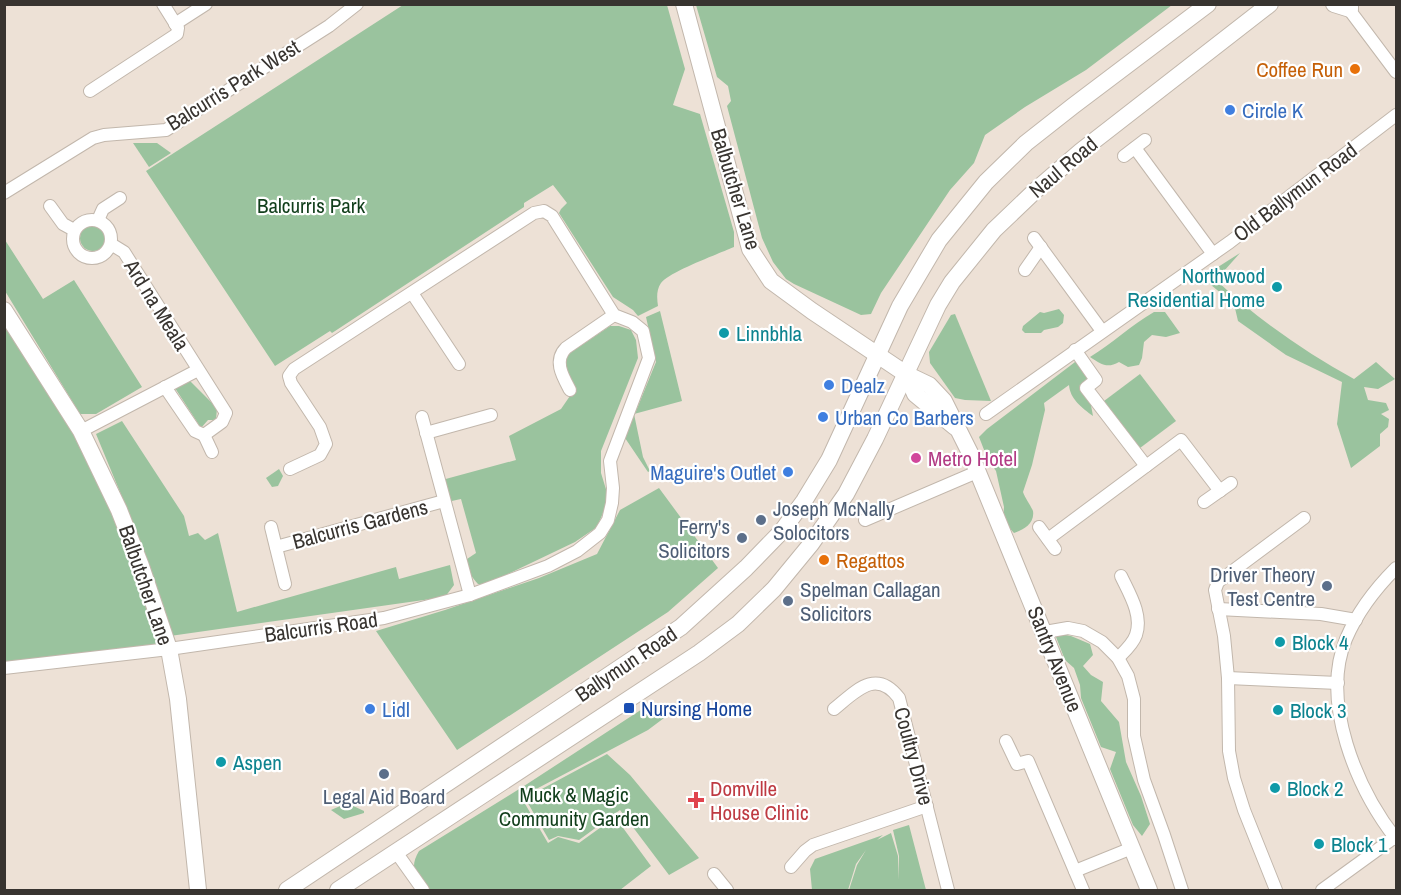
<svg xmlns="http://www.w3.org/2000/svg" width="1401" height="895" font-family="'Archivo Narrow',sans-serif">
<rect width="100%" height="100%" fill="#ede1d6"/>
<g fill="#9ac39e">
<path d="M403,5H667L685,69L673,105L700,114L734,232V247C718,254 669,272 661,283C656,290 657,299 658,306L638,316L633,310L613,297L559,213L561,209L567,203L553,185L524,203V207L332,333L330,331L275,366L146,171Z"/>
<polygon points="696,5 696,4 1172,5 1086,70 1025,107 985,135 974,163 950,190 881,293 871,314 861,315 794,284 786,279 773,262 762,238 727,106 731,101 728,86 717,77"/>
<polygon points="133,143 157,143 171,153 149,167"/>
<circle cx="93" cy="238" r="13"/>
<polygon points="5,240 43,299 74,280 142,387 96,414 80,414 5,291"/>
<path d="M1240,253L1216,280C1257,319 1305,352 1354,379L1376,362L1395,379L1378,389L1364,387L1368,400L1386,403L1389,410L1381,414L1389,419L1388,427L1380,434V446L1351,468L1337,424L1342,382L1286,355L1238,321L1234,304L1205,280L1218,267Z"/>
<polygon points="1059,309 1064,315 1063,323 1058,327 1044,330 1041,333 1025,333 1022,330 1023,326 1040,312 1044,313"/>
<polygon points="4,311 81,431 169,649 5,668"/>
<polygon points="660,311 682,401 634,414 643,457 650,471 648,472 625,438 656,362 646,317"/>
<path d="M1154,312H1165L1180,333L1166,337L1152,335L1144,342L1142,358L1139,365L1128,367L1119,362C1107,369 1101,364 1090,357C1112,344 1131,325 1154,312Z"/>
<polygon points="955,314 991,401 965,400 955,398 930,363 929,352 951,315"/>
<path d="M610,326H619L631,330L636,340L638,358L601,451V473L609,499L597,527L575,542L485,585L478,584C472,577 465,569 467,559L476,553L461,499L447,502L442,480L516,460L509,436L561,409L572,393L562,376L567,355Z"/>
<path d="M1079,359L1089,376L1083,387L1090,400L1093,416C1082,408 1070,399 1069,385L1044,403L1045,410L1032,465L1023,492C1025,498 1031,506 1033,511C1035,524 1023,530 1014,533L1003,521L1004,507L996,471L988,460L979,437L987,429Z"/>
<polygon points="1140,374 1176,421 1140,448 1104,401"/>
<polygon points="185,376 217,408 216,420 208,420 201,428 173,385"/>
<polygon points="122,421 184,516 189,536 198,533 205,540 218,533 237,612 396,567 399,579 450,565 454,585 445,597 170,636 134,526 96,434"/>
<polygon points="279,469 283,476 278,486 272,487 266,478"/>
<polygon points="659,488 718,568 668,612 457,750 376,631 445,610 539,578 597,554 620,510"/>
<polygon points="1060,634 1071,636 1090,644 1093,655 1083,666 1091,675 1103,682 1101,701 1119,722 1126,762 1141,796 1150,824 1142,836 1133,825 1110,769 1116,752 1101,747 1081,698 1080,685 1074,668 1065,660 1056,637"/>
<path d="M653,702L664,718L648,730L521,797L548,843L558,837L579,843L615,817L651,866L620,890H429C417,875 408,870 419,851L524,786Z"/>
<polygon points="607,754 630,775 699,858 669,875 620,810 579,840 558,836 549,840 525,798"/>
<polygon points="347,803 364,811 364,813 344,819 331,810"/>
<polygon points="909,825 926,890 849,890 857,865 866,850 856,864 848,890 812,890 810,869 815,859 883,835 877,840 891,833 898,856 899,880 899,856 893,830"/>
</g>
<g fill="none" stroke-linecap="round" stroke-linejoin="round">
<defs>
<g id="street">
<polyline points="1345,4 1396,72"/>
<polyline points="175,24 206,4"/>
<polyline points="90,91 177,34 178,28 163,4"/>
<polyline points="1135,148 1213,254"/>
<polyline points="1124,156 1145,140"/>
<polyline points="4,193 93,138 104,135 166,130 329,26 357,4"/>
<polyline points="50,206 63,224 74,230"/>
<circle cx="92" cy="239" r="19"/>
<polyline points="98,220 103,209 120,198"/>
<polyline points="1034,238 1102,331"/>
<polyline points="111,244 124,252 226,413 222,422 204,435 195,431 165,387"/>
<polyline points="1025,270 1041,247"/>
<polyline points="412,293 459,364"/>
<polyline points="1075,350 1096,380 1086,388 1146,466"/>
<path d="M570,390C563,377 553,361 566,348L614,315"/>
<polyline points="986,414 1230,242 1396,115"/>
<polyline points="422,417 470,595"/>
<polyline points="81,431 198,370"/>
<polyline points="426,433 491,415"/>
<polyline points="204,435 212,452"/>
<polyline points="1204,502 1231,483"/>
<polyline points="865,520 977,472"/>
<polyline points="271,527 285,584"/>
<polyline points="1039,527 1055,549"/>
<polyline points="1048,539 1181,440 1220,491"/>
<polyline points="276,547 444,501"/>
<path d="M1396,568C1377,587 1357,613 1346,639C1320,702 1357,789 1396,839"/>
<polyline points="1218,609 1321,614 1356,620"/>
<polyline points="1045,632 1068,628 1083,631 1102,642 1118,658 1128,676 1134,699 1134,736 1144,780 1164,835 1182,890"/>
<path d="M1118,658C1124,652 1133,644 1136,635C1143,615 1129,593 1121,576"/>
<polyline points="4,668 169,649 384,618 470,595 548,566 577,551 600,533 608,520 612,503 613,488 610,461 649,358 643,331 632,322 614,315 552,216 544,211 534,213 294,369 289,376 291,383 320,427 326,444 320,455 290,469"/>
<polyline points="1228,678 1338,683"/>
<path d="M834,709C856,691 876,668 899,698L948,890"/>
<polyline points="1006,741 1017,764 1028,761 1083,890"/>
<polyline points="396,852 423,890"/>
<polyline points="791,867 805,851 813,845 927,806"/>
<polyline points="1075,871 1132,848"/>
<polyline points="714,874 727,890"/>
<polyline points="1276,890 1244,810 1234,778 1229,751 1228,678 1224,636 1215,590 1218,582 1304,518"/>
<polyline points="1322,890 1395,837"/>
</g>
<g id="secondary">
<polyline points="684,4 750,249 771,281 812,311 906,374 929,385 944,401 970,453 1149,890"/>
<polyline points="1334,4 1350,9 1350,4"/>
<polyline points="4,310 81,431 119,510 141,566 169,649 178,699 198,890"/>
<polyline points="906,374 915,394 955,427"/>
<polyline points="287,890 681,627 746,568 782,531 804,501 829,460 900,306 939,240 986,182 1026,143 1073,106 1208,4"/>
<polyline points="338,890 699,653 738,624 774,589 811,544 846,494 875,439 938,305 952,282 994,230 1037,189 1081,151 1270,4"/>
</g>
</defs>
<use href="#street" stroke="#c2b7ac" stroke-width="14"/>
<use href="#secondary" stroke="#c2b7ac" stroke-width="18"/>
<use href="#street" stroke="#fff" stroke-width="12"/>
<use href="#secondary" stroke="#fff" stroke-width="16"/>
</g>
<g fill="#e8710a" stroke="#fff" stroke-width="2">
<circle cx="1355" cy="69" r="6"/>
<circle cx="824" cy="560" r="6"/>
</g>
<g fill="#3f7fe0" stroke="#fff" stroke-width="2">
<circle cx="1230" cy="110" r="6"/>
<circle cx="829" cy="385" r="6"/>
<circle cx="823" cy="417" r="6"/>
<circle cx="788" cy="472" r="6"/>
<circle cx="370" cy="709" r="6"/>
</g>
<g fill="#0f9aa8" stroke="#fff" stroke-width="2">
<circle cx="1277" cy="287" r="6"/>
<circle cx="724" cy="333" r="6"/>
<circle cx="1280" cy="642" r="6"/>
<circle cx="1278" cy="710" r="6"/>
<circle cx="221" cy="762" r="6"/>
<circle cx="1275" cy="788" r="6"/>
<circle cx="1319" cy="844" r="6"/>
</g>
<circle fill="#d1479c" stroke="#fff" stroke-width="2" cx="916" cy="458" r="6"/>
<g fill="#5c6f8a" stroke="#fff" stroke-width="2">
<circle cx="761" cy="520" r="6"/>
<circle cx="742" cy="538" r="6"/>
<circle cx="1327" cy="586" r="6"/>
<circle cx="788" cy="601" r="6"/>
<circle cx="384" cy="774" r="6"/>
</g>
<rect fill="#1a4fb4" stroke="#fff" stroke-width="2" x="623" y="702" width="12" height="12" rx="3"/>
<path fill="#e0444e" stroke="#fff" stroke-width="2" d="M693 791h6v6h6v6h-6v6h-6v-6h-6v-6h6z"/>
<g text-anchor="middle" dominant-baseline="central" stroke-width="4.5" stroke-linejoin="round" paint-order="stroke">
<g font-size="21" fill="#c56008" stroke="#fff" text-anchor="end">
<text x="1343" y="69">Coffee Run</text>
<text x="836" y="560" text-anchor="start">Regattos</text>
</g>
<g font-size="21" fill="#383430" stroke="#fff">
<text transform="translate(233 85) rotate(-32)">Balcurris Park West</text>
<text transform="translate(1063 167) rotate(-40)">Naul Road</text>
<text transform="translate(736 189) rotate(73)">Balbutcher Lane</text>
<text transform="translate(1295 192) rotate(-37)">Old Ballymun Road</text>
<text transform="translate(157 305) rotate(58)">Ard na Meala</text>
<text transform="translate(360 524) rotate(-15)">Balcurris Gardens</text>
<text transform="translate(146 585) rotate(71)">Balbutcher Lane</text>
<text transform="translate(321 627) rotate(-8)">Balcurris Road</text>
<text transform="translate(1055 659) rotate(68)">Santry Avenue</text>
<text transform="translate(626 664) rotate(-34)">Ballymun Road</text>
<text transform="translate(914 756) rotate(75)">Coultry Drive</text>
</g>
<g font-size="21" fill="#366cbe" stroke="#fff" text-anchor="start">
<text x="1242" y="110">Circle K</text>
<text x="841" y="385">Dealz</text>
<text x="835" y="417">Urban Co Barbers</text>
<text x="776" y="472" text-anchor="end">Maguire's Outlet</text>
<text x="382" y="709">Lidl</text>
</g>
<g font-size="21" fill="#113e1b" stroke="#fff">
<text x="311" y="205">Balcurris Park</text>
<text x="574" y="794">Muck &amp; Magic<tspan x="574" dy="24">Community Garden</tspan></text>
</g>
<g font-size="21" fill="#0d838f" stroke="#fff" text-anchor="start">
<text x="1265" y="275" text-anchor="end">Northwood<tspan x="1265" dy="24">Residential Home</tspan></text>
<text x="736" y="333">Linnbhla</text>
<text x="1292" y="642">Block 4</text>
<text x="1290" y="710">Block 3</text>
<text x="233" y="762">Aspen</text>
<text x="1287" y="788">Block 2</text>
<text x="1331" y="844">Block 1</text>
</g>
<g font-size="21" fill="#b23c85" stroke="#fff" text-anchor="start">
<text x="928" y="458">Metro Hotel</text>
</g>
<g font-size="21" fill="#4e5e75" stroke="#fff" text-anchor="start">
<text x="773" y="508">Joseph McNally<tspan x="773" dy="24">Solocitors</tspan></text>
<text x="730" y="526" text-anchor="end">Ferry's<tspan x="730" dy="24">Solicitors</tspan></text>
<text x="1315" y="574" text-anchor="end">Driver Theory<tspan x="1315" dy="24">Test Centre</tspan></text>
<text x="800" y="589">Spelman Callagan<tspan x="800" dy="24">Solicitors</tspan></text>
<text x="384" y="796" text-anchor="middle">Legal Aid Board</text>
</g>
<g font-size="21" fill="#164399" stroke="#fff" text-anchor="start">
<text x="641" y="708">Nursing Home</text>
</g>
<g font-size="21" fill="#be3a42" stroke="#fff" text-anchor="start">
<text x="710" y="788">Domville<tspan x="710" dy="24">House Clinic</tspan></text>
</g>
</g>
<rect width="1401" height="895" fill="none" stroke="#383430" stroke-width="12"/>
</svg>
